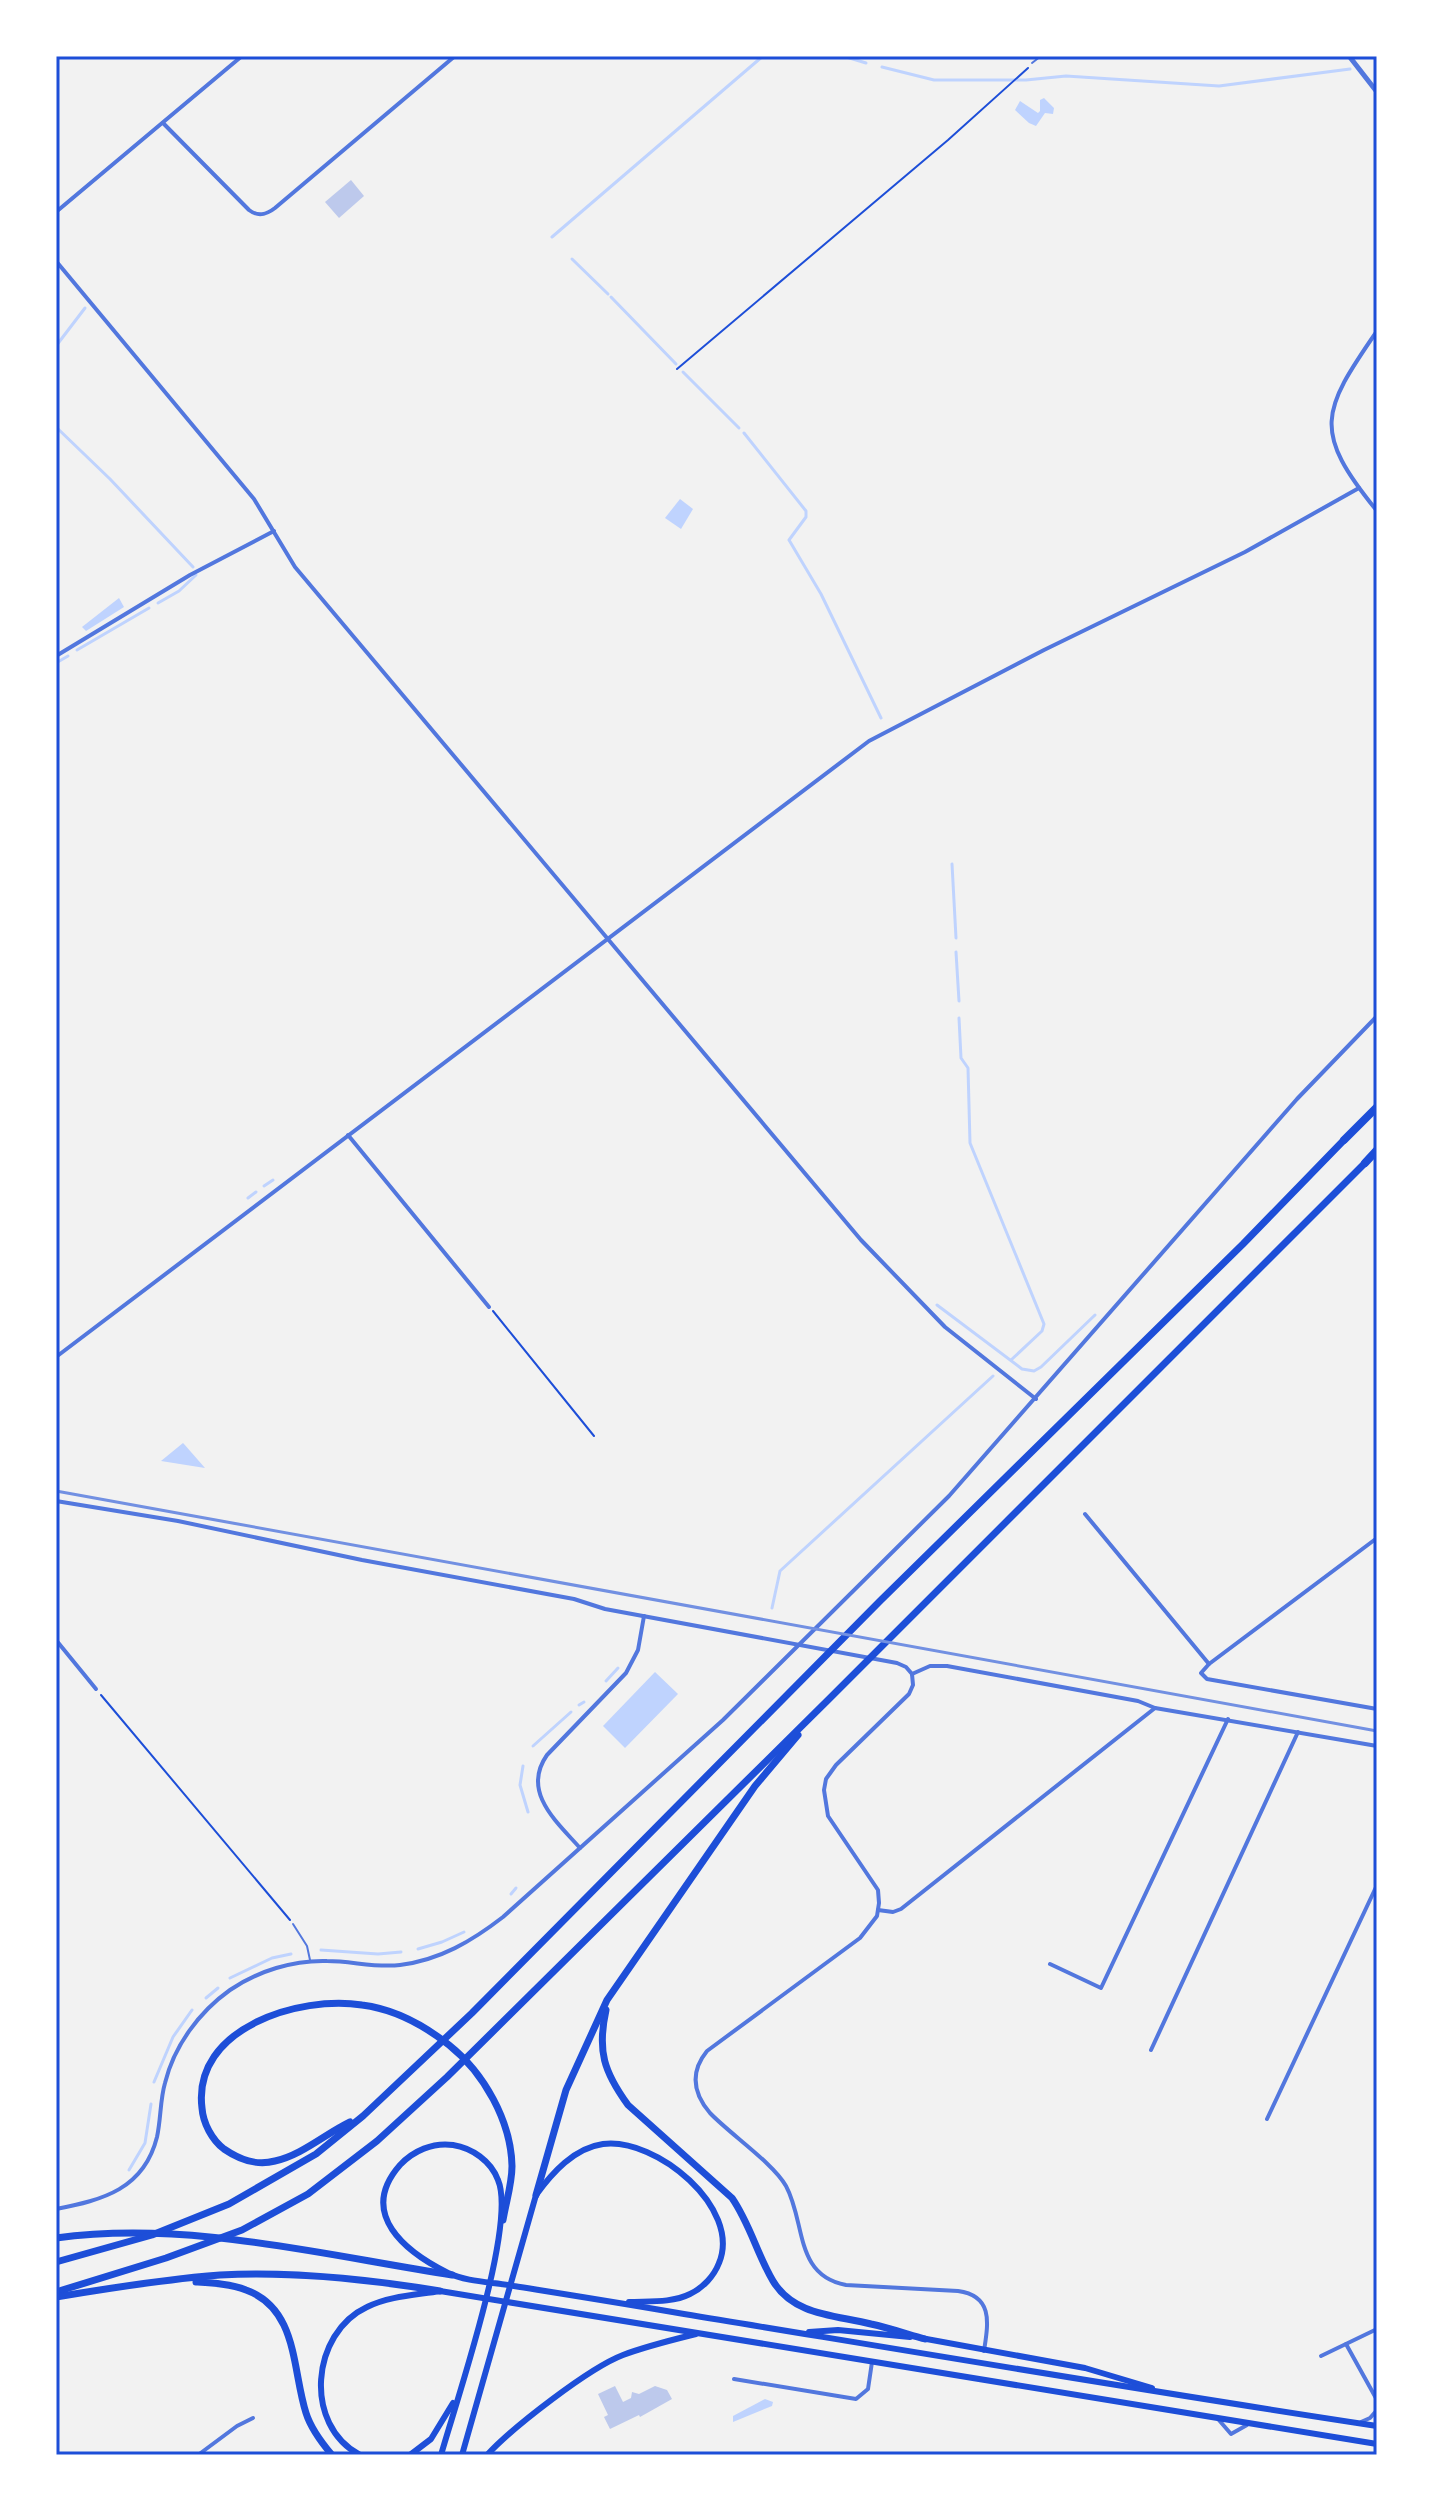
<svg xmlns="http://www.w3.org/2000/svg" width="1433" height="2511" font-family="Signika,sans-serif">
<rect width="100%" height="100%" fill="#f2f2f2"/>
<g fill="#bfd3fe">
<polygon points="1044,98 1054,108 1053,114 1045,113 1036,126 1029,123 1015,110 1020,101 1038,113 1040,111 1040,100"/>
<polygon points="680,499 693,509 681,529 665,518"/>
<polygon points="119,598 124,607 86,631 82,627"/>
<polygon points="183,1443 184,1444 205,1468 161,1461"/>
<polygon points="655,1672 678,1694 625,1748 603,1726"/>
<polygon points="765,2399 773,2402 772,2406 733,2422 733,2416"/>
</g>
<g fill="none" stroke-linecap="round" stroke-linejoin="round">
<g stroke="#bfd3fe" stroke-width="3">
<polyline points="843,56 866,63"/>
<polyline points="882,67 934,80 1026,80 1066,76 1219,86 1350,69"/>
<polyline points="552,237 763,56"/>
<polyline points="572,259 608,294"/>
<polyline points="611,297 676,364"/>
<polyline points="56,346 85,308"/>
<polyline points="683,372 739,428"/>
<polyline points="56,427 110,479 193,567"/>
<polyline points="744,433 806,511 806,517 789,540 821,594 881,718"/>
<polyline points="158,603 179,591 196,575"/>
<polyline points="77,650 149,608"/>
<polyline points="56,663 68,656"/>
<polyline points="952,864 956,938"/>
<polyline points="956,952 959,1001"/>
<polyline points="959,1018 961,1058 968,1068 970,1143 1044,1324 1042,1331 1011,1360"/>
<polyline points="264,1186 273,1180"/>
<polyline points="248,1198 256,1192"/>
<polyline points="937,1305 1022,1369 1034,1371 1041,1367 1095,1315"/>
<polyline points="772,1608 780,1571 993,1376"/>
<polyline points="606,1681 618,1668"/>
<polyline points="579,1705 584,1702"/>
<polyline points="533,1746 571,1712"/>
<polyline points="523,1766 520,1785 528,1812"/>
<polyline points="511,1894 516,1888"/>
<polyline points="418,1949 442,1942 464,1932"/>
<polyline points="321,1950 378,1954 401,1952"/>
<polyline points="230,1978 272,1958 291,1954"/>
<polyline points="206,1998 218,1988"/>
<polyline points="154,2082 173,2037 192,2010"/>
<polyline points="129,2170 145,2143 151,2104"/>
</g>
</g>
<g fill="#bdc9ec">
<polygon points="351,180 364,196 339,218 325,202"/>
<polygon points="615,2386 623,2402 631,2398 632,2392 639,2394 655,2386 667,2390 672,2399 640,2417 639,2415 610,2429 604,2417 608,2415 598,2394"/>
</g>
<g fill="none" stroke-linecap="round" stroke-linejoin="round">
<g stroke="#1d4ed8" stroke-width="2">
<polyline points="677,369 948,140 1028,68"/>
<polyline points="493,1311 594,1436"/>
<polyline points="101,1695 290,1920"/>
</g>
<g stroke="#5277de" stroke-width="2">
<polyline points="1032,63 1041,56"/>
<polyline points="293,1924 307,1946 310,1960"/>
</g>
<g stroke="#5277de" stroke-width="4">
<path d="M163,123L249,210C258,217 266,215 275,208L455,56"/>
<polyline points="56,212 242,56"/>
<polyline points="56,261 254,499 295,567 861,1240 945,1327 1036,1399"/>
<path d="M1377,331C1321,412 1312,431 1377,511"/>
<polyline points="56,656 190,575 274,531"/>
<polyline points="348,1135 489,1307"/>
<polyline points="56,1357 869,741 1044,650 1245,552 1359,488"/>
<polyline points="56,1501 178,1521 362,1560 574,1599 605,1609 897,1663 906,1667 912,1674"/>
<polyline points="1085,1514 1209,1664"/>
<polyline points="1377,1538 1209,1664 1201,1673 1207,1679 1377,1709"/>
<polyline points="56,1640 96,1689"/>
<path d="M912,1674L913,1685L909,1694L836,1765L826,1779L824,1790L828,1816L878,1890L879,1903L877,1916L860,1938L707,2051C690,2072 693,2093 710,2113C730,2134 773,2163 786,2186C806,2223 794,2275 846,2285L958,2291C994,2296 988,2324 984,2351"/>
<polyline points="912,1674 930,1666 947,1666 1138,1701 1155,1708 1377,1746"/>
<path d="M580,1848C557,1822 521,1792 547,1755L626,1673L638,1650L644,1616"/>
<polyline points="878,1910 893,1912 901,1909 1155,1708"/>
<polyline points="1050,1964 1101,1988 1228,1719"/>
<polyline points="1151,2050 1298,1732"/>
<polyline points="1267,2119 1377,1885"/>
<path d="M56,2209C103,2200 144,2189 157,2137C161,2119 160,2100 165,2083C174,2046 199,2012 230,1990C258,1971 293,1960 327,1961C352,1961 375,1968 400,1965C440,1960 472,1941 503,1917L723,1720L949,1496L1297,1099L1377,1016"/>
<polyline points="1346,2344 1377,2400"/>
<polyline points="1321,2356 1377,2329"/>
<polyline points="734,2379 856,2399 868,2389 872,2362"/>
<polyline points="1218,2419 1231,2434 1247,2425"/>
<polyline points="1361,2422 1370,2418 1377,2410"/>
<polyline points="198,2455 237,2426 253,2418"/>
</g>
<polyline stroke="#5277de" stroke-width="5" points="1349,56 1377,92"/>
<g stroke="#1d4ed8" stroke-width="6">
<polyline points="809,2332 838,2330 910,2337"/>
<polyline points="921,2338 1085,2368 1152,2388"/>
<path d="M360,2455C303,2425 311,2333 367,2307C389,2296 416,2295 440,2291L1377,2444"/>
<polyline points="410,2455 431,2439 453,2403"/>
<path d="M441,2455C456,2402 517,2224 498,2180C491,2161 472,2148 453,2145C433,2142 413,2151 400,2165C357,2214 406,2252 448,2273C467,2282 493,2282 514,2286C570,2295 627,2304 684,2314C915,2352 1146,2391 1377,2426"/>
<path d="M462,2455L536,2195C552,2173 574,2148 603,2144C656,2137 742,2208 719,2263C714,2276 703,2288 690,2294C672,2303 649,2301 629,2302"/>
<path d="M487,2455C513,2427 589,2368 623,2355C647,2346 672,2340 696,2334"/>
</g>
<g stroke="#1d4ed8" stroke-width="7">
<path d="M606,2010C597,2051 604,2072 628,2105L732,2198C750,2224 757,2254 773,2281C794,2316 836,2315 871,2324C889,2328 907,2334 925,2339"/>
<path d="M350,2122C325,2134 302,2155 275,2161C256,2166 240,2160 224,2149C212,2140 203,2123 202,2108C192,2028 300,1995 362,2005C394,2009 425,2026 449,2045C484,2073 511,2121 512,2166C512,2184 506,2202 503,2220"/>
<polyline points="536,2195 566,2090 607,2000 755,1786 798,1735"/>
<path d="M56,2238C188,2220 322,2255 452,2275"/>
<polyline points="56,2262 152,2235 229,2204 316,2154 363,2116 472,2013 880,1601 1243,1244 1344,1140"/>
<path d="M196,2282C212,2283 231,2284 246,2290C298,2309 292,2369 306,2413C311,2429 321,2442 332,2455"/>
<polyline points="56,2292 166,2258 242,2230 308,2194 377,2141 447,2077 828,1700 1365,1163"/>
<path d="M56,2297C110,2288 166,2279 220,2275C294,2271 367,2279 440,2291"/>
</g>
<g stroke="#1d4ed8" stroke-width="8">
<polyline points="1344,1140 1377,1107"/>
<polyline points="1365,1163 1377,1150"/>
</g>
<polyline stroke="#7290e2" stroke-width="3" points="56,1491 1377,1731"/>
</g>
<rect width="1433" height="2511" fill="none" stroke="#ffffff" stroke-width="116"/>
<rect x="58" y="58" width="1317" height="2395" fill="none" stroke="#1d4ed8" stroke-width="3"/>
</svg>
